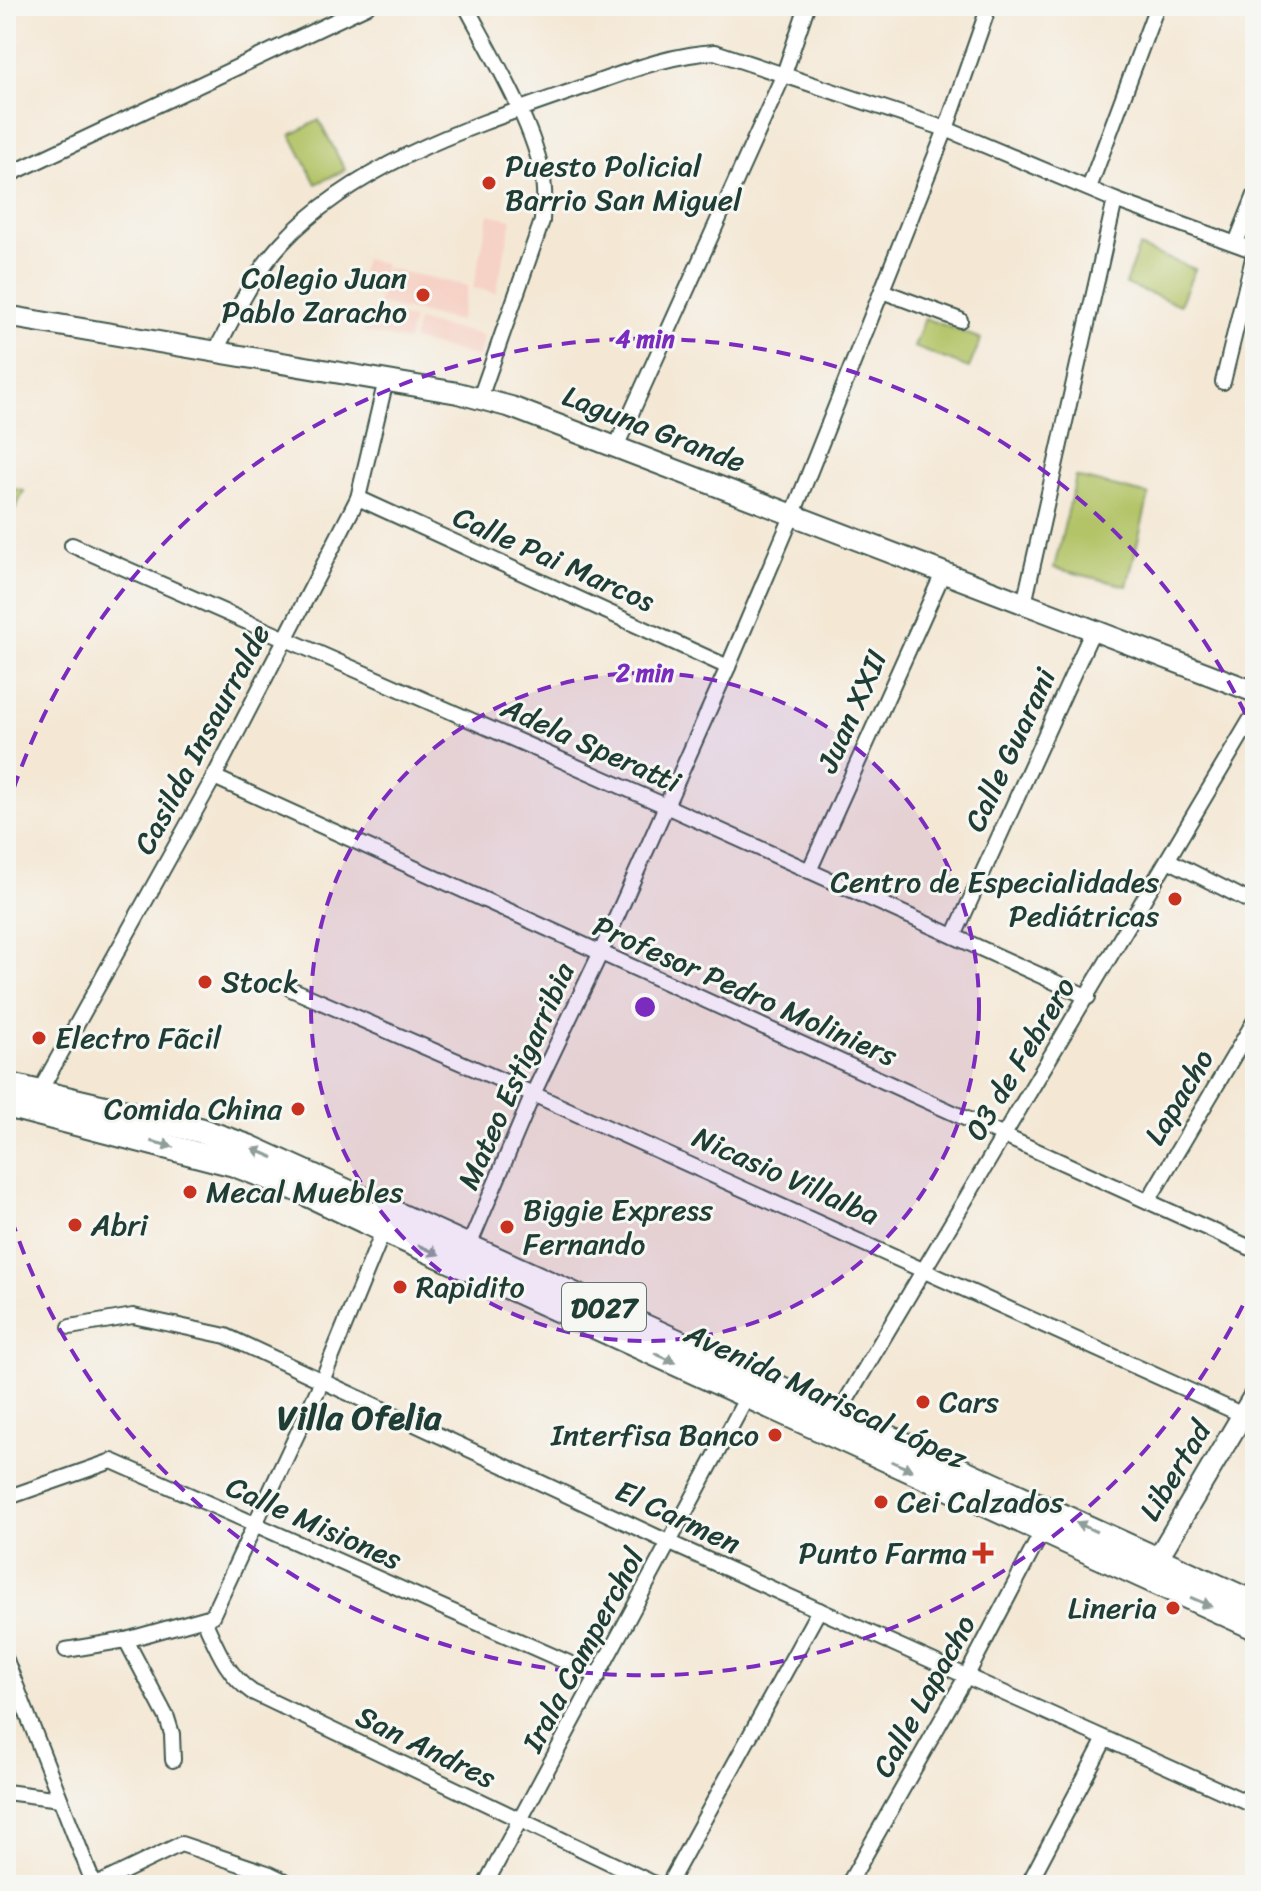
<svg xmlns="http://www.w3.org/2000/svg" width="1261" height="1891" font-family="Sriracha,sans-serif">
<style>
.built{fill:#f6d1c5}
.green{fill:#b3c467;stroke:#69804e;stroke-width:2}
.lines{fill:none;stroke-linecap:round;stroke-linejoin:round}
.minor-casing{stroke:#3f574c;stroke-width:18}
.secondary-casing{stroke:#3f574c;stroke-width:24}
.trunk-casing{stroke:#3f574c;stroke-width:28}
.minor{stroke:#fff;stroke-width:14}
.secondary{stroke:#fff;stroke-width:20}
.trunk{stroke:#fff;stroke-width:24}
.oneway{fill:#8f9e9a}
.ring{fill:none;stroke:#7b2cbf;stroke-width:4;stroke-dasharray:14 10}
.poi-dot{fill:#c8321e;stroke:#f6f6f2;stroke-width:3}
.labels{text-anchor:middle;stroke-width:6;stroke-linejoin:round;paint-order:stroke}
.shield{fill:#f6f6f2;stroke:#60746d;stroke-width:2}
.shield-label{font-size:28px;font-weight:bold;fill:#1f3d34}
.poi-label{font-size:30px;fill:#1f3d34;stroke:#f6f6f2;text-anchor:start}
.street-label{font-size:30px;fill:#1f3d34;stroke:#f6f6f2}
.quarter-label{font-size:34px;font-weight:bold;fill:#1f3d34;stroke:#f6f6f2}
.centre{fill:#7b2cbf;stroke:#f6f6f2;stroke-width:4}
.ring-label{font-size:24px;text-anchor:middle;font-weight:bold;fill:#7b2cbf;stroke:#f6f6f2;stroke-width:6;stroke-linejoin:round;paint-order:stroke}
</style>
<rect width="100%" height="100%" fill="#f6f6f2"/>
<filter id="ink" filterUnits="userSpaceOnUse"><feTurbulence type="fractalNoise" baseFrequency=".0125" numOctaves="2"/><feDisplacementMap in="SourceGraphic" scale="16" xChannelSelector="R" yChannelSelector="G"/><feConvolveMatrix kernelMatrix="1 2 1 2 8 2 1 2 1" color-interpolation-filters="sRGB"/></filter>
<filter id="wash" filterUnits="userSpaceOnUse"><feTurbulence type="fractalNoise" baseFrequency=".006" numOctaves="4" result="noise"/><feDisplacementMap in="SourceGraphic" scale="32" xChannelSelector="R" yChannelSelector="G"/><feGaussianBlur stdDeviation="1.8" result="paint"/><feColorMatrix in="noise" values="0 0 0 0 0 0 0 0 0 0 0 0 0 0 0 0 0 1.4 0 .05"/><feComposite in="paint" operator="in"/></filter>
<g filter="url(#wash)">
<rect width="100%" height="100%" fill="#f4e8d5"/>
<g class="built">
<path d="M489 214 512 219 496 293 473 288Z"/>
<path d="M364 259 385 264 378 296 357 291Z"/>
<path d="M386 268 468 286 460 321 378 304Z"/>
<path d="M369 310 413 319 408 341 364 332Z"/>
<path d="M417 321 484 335 479 357 413 340Z"/>
</g>
<g class="green">
<path d="M319 120 345 170 316 184 291 135Z"/>
<path d="M1139 247 1195 269 1180 305 1125 284Z"/>
<path d="M925 318 981 339 969 368 914 347Z"/>
<path d="M1076 477 1149 495 1127 586 1054 568Z"/>
<path d="M6 487 24 491 6 528Z"/>
</g>
</g>
<g filter="url(#ink)">
<g class="lines">
<g class="minor-casing">
<g id="minor">
<path d="M466 6C491 54 542 137 544 190 545 200 542 211 542 221L480 398"/>
<path d="M6 176 367 6"/>
<path d="M1089 188 1157 6"/>
<path d="M1236 243 1255 195"/>
<path d="M882 291 960 320"/>
<path d="M215 352C235 315 253 274 282 243 356 163 475 125 575 90 622 74 665 55 715 52L946 129 1115 200 1255 251"/>
<path d="M1223 382 1255 250"/>
<path d="M615 449 784 74 807 6"/>
<path d="M358 498 728 667"/>
<path d="M72 545 666 806 1088 997"/>
<path d="M1024 604 1115 200"/>
<path d="M214 777 1255 1250"/>
<path d="M1168 860 1255 904"/>
<path d="M809 871 943 573"/>
<path d="M954 936 1093 630"/>
<path d="M291 989 533 1094 1243 1415"/>
<path d="M37 1096 214 777 358 498 386 380"/>
<path d="M1148 1201 1255 1020"/>
<path d="M466 1253 533 1094 600 954 728 667 793 514 946 129 989 6"/>
<path d="M70 1327 133 1316 226 1336 670 1543 1255 1806"/>
<path d="M834 1421 1255 712"/>
<path d="M6 1498 112 1461 598 1676"/>
<path d="M204 1620C217 1648 226 1674 252 1692L657 1885"/>
<path d="M126 1640 167 1718 172 1734 173 1760"/>
<path d="M66 1650 126 1640 212 1616 322 1381 386 1224"/>
<path d="M6 1660 94 1885"/>
<path d="M6 1792 60 1799"/>
<path d="M96 1885 181 1844 270 1874 293 1885"/>
<path d="M485 1885 748 1395"/>
<path d="M668 1885 819 1610"/>
<path d="M848 1885 967 1675 1043 1530"/>
<path d="M1028 1885 1105 1739"/>
</g>
</g>
<g class="secondary-casing">
<g id="secondary">
<path d="M6 316 458 393 511 407 1255 692"/>
<path d="M1149 1573 1255 1394"/>
</g>
</g>
<g class="trunk-casing">
<g id="trunk">
<path d="M6 1085 199 1130 248 1147 1255 1604"/>
<path d="M6 1105 234 1164 291 1186 384 1230 1255 1627"/>
</g>
</g>
<use href="#minor" class="minor"/>
<use href="#secondary" class="secondary"/>
<use href="#trunk" class="trunk"/>
</g>
<defs><path id="oneway-solid" d="M-6-.8H1V-3.2L6.5 0L1 3.2V.8H-6Z" transform="scale(2)"/></defs>
<g class="oneway">
<use href="#oneway-solid" transform="translate(162 1144) rotate(14)"/>
<use href="#oneway-solid" transform="translate(263 1153) rotate(-157)"/>
<use href="#oneway-solid" transform="translate(429 1250) rotate(24)"/>
<use href="#oneway-solid" transform="translate(665 1358) rotate(25)"/>
<use href="#oneway-solid" transform="translate(902 1466) rotate(25)"/>
<use href="#oneway-solid" transform="translate(1086 1527) rotate(-155)"/>
<use href="#oneway-solid" transform="translate(1201 1602) rotate(24)"/>
</g>
</g>
<circle cx="645" cy="1007" r="334" fill="#7b2cbf" fill-opacity=".12"/>
<g class="ring">
<circle cx="645" cy="1007" r="334"/>
<path d="M1253 1284A668 668 0 0 1 6 1202M6 812A668 668 0 0 1 1253 730"/>
</g>
<g class="poi-dot">
<circle cx="489" cy="183" r="8"/>
<circle cx="423" cy="295" r="8"/>
<circle cx="1175" cy="899" r="8"/>
<circle cx="205" cy="982" r="8"/>
<circle cx="39" cy="1038" r="8"/>
<circle cx="298" cy="1109" r="8"/>
<circle cx="190" cy="1192" r="8"/>
<circle cx="75" cy="1225" r="8"/>
<circle cx="507" cy="1227" r="8"/>
<circle cx="400" cy="1287" r="8"/>
<circle cx="923" cy="1402" r="8"/>
<circle cx="775" cy="1435" r="8"/>
<circle cx="881" cy="1502" r="8"/>
<path d="M979 1541h8v8h8v8h-8v8h-8v-8h-8v-8h8z"/>
<circle cx="1173" cy="1608" r="8"/>
</g>
<g class="labels">
<rect class="shield" x="562" y="1283" width="84" height="48" rx="6"/>
<g class="shield-label">
<text x="604" y="1317">D027</text>
</g>
<g class="poi-label">
<text x="505" y="176">Puesto Policial<tspan x="505" dy="34">Barrio San Miguel</tspan></text>
<text x="407" y="288" text-anchor="end">Colegio Juan<tspan x="407" dy="34">Pablo Zaracho</tspan></text>
<text x="1159" y="892" text-anchor="end">Centro de Especialidades<tspan x="1159" dy="34">Pediátricas</tspan></text>
<text x="221" y="992">Stock</text>
<text x="55" y="1048">Electro Fãcil</text>
<text x="282" y="1119" text-anchor="end">Comida China</text>
<text x="206" y="1202">Mecal Muebles</text>
<text x="523" y="1220">Biggie Express<tspan x="523" dy="34">Fernando</tspan></text>
<text x="91" y="1235">Abri</text>
<text x="416" y="1297">Rapidito</text>
<text x="939" y="1412">Cars</text>
<text x="759" y="1445" text-anchor="end">Interfisa Banco</text>
<text x="897" y="1512">Cei Calzados</text>
<text x="967" y="1563" text-anchor="end">Punto Farma</text>
<text x="1157" y="1618" text-anchor="end">Lineria</text>
</g>
<g class="street-label">
<text transform="translate(654 429) rotate(21)" y="10">Laguna Grande</text>
<text transform="translate(554 559) rotate(24)" y="10">Calle Pai Marcos</text>
<text transform="translate(852 711) rotate(-66)" y="10">Juan XXII</text>
<text transform="translate(202 739) rotate(-62)" y="10">Casilda Insaurralde</text>
<text transform="translate(591 745) rotate(24)" y="10">Adela Speratti</text>
<text transform="translate(1010 750) rotate(-65)" y="10">Calle Guarani</text>
<text transform="translate(745 991) rotate(24)" y="10">Profesor Pedro Moliniers</text>
<text transform="translate(1020 1059) rotate(-59)" y="10">03 de Febrero</text>
<text transform="translate(516 1076) rotate(-66)" y="10">Mateo Estigarribia</text>
<text transform="translate(1179 1097) rotate(-59)" y="10">Lapacho</text>
<text transform="translate(786 1176) rotate(24)" y="10">Nicasio Villalba</text>
<text transform="translate(826 1396) rotate(25)" y="10">Avenida Mariscal López</text>
<text transform="translate(1175 1471) rotate(-59)" y="10">Libertad</text>
<text transform="translate(678 1517) rotate(25)" y="10">El Carmen</text>
<text transform="translate(314 1523) rotate(24)" y="10">Calle Misiones</text>
<text transform="translate(583 1650) rotate(-62)" y="10">Irala Camperchol</text>
<text transform="translate(924 1696) rotate(-61)" y="10">Calle Lapacho</text>
<text transform="translate(426 1747) rotate(26)" y="10">San Andres</text>
</g>
<g class="quarter-label">
<text x="359" y="1429">Villa Ofelia</text>
</g>
</g>
<circle cx="645" cy="1007" r="12" class="centre"/>
<g class="ring-label">
<text x="645" y="347">4 min</text>
<text x="645" y="681">2 min</text>
</g>
<rect width="1261" height="1891" fill="none" stroke="#f6f6f2" stroke-width="32"/>
</svg>
